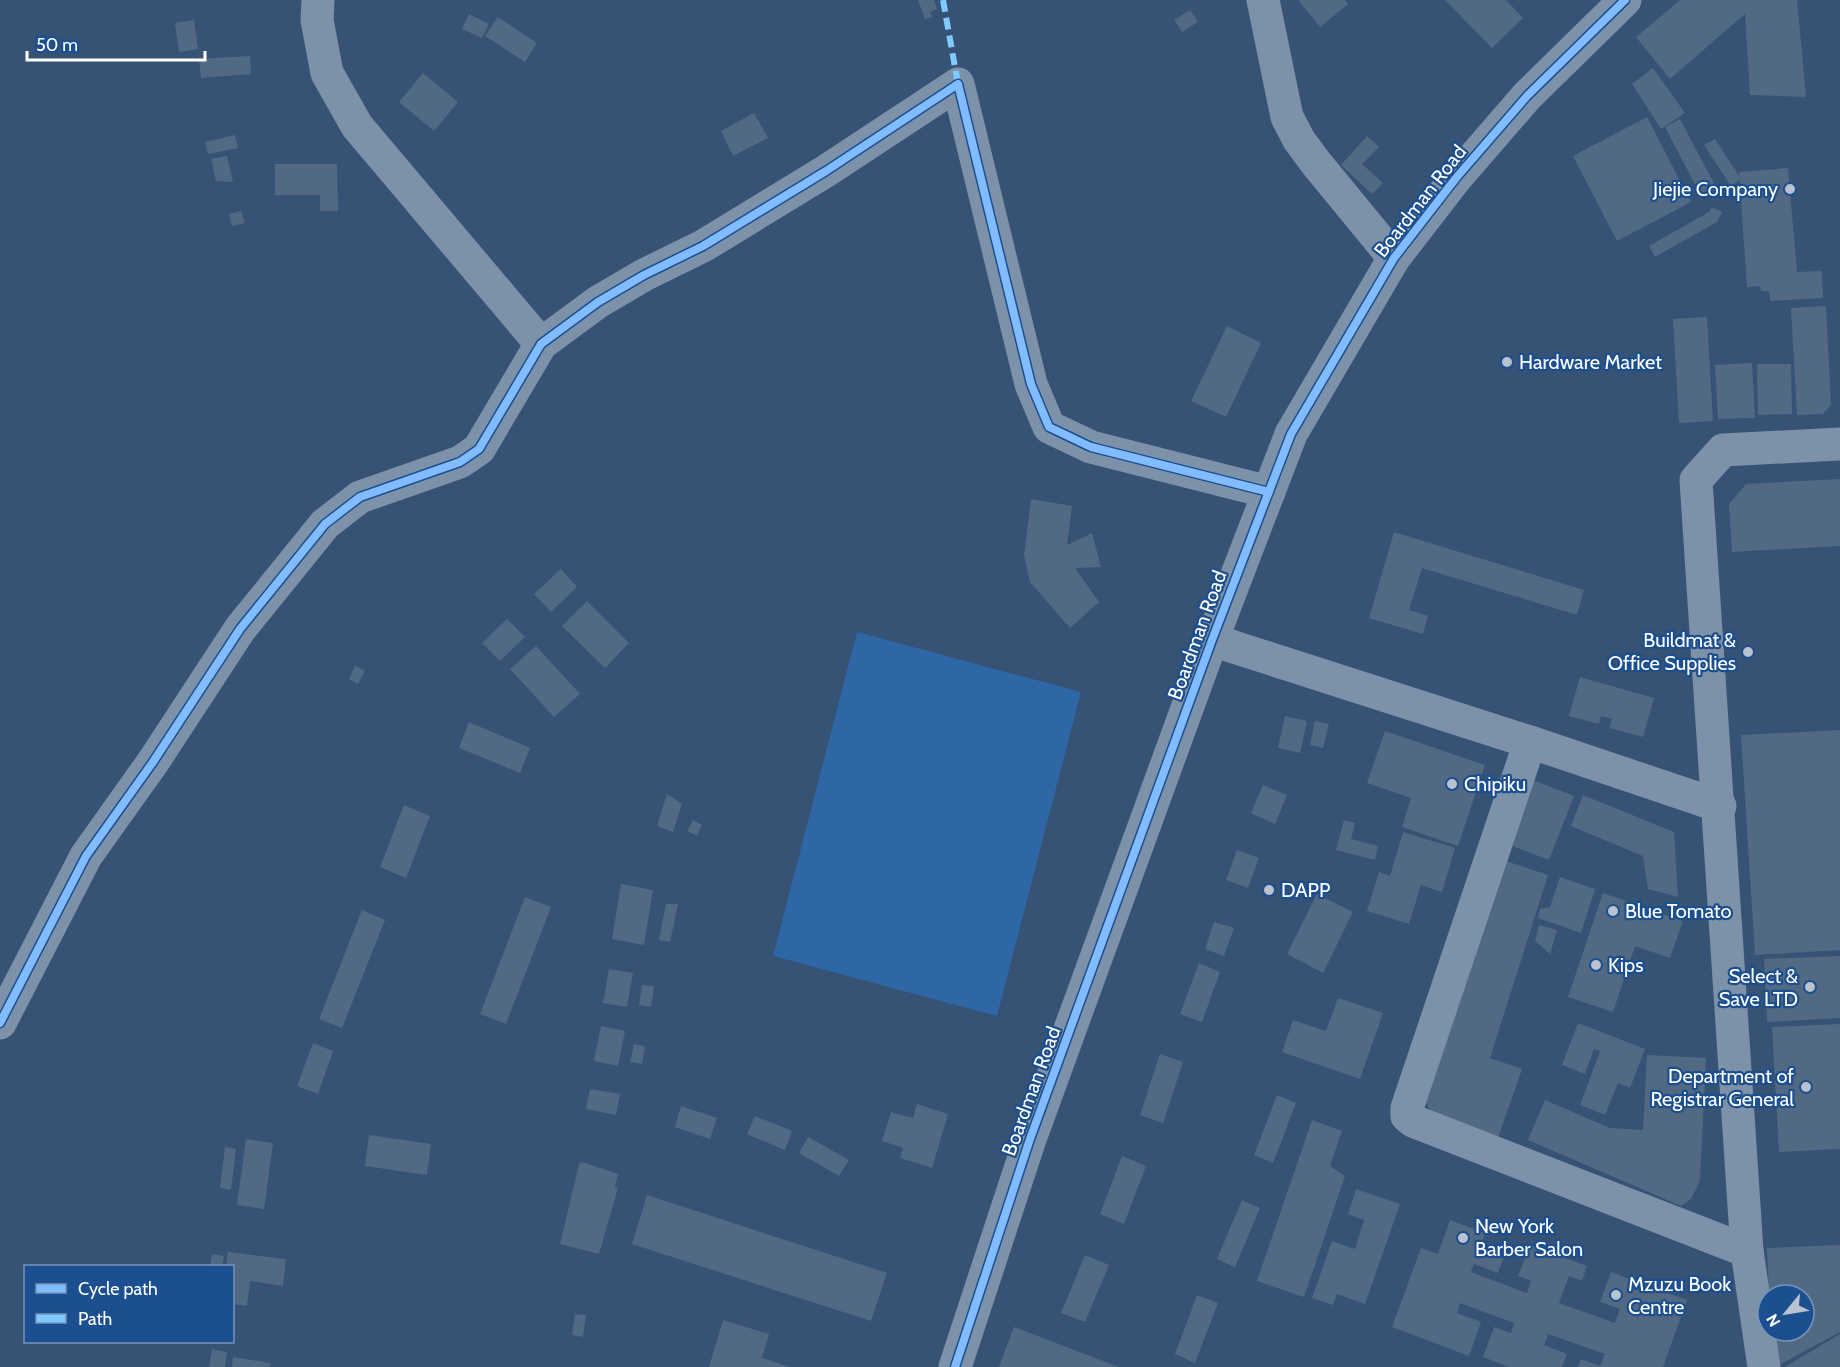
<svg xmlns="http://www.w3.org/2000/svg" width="1840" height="1367" font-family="Cabin,sans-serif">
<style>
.green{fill:#2f66a5}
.building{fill:#526984}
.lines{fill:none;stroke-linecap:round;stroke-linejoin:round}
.minor{stroke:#7d92a8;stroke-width:33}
.quiet{stroke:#80caff;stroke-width:6;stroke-dasharray:12 6;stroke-linecap:butt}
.cycleway-casing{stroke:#1b4f8f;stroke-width:11}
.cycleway{stroke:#80bcff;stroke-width:8}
.poi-dot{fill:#b9c2ce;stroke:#1b4f8f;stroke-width:2}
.labels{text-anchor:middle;stroke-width:4.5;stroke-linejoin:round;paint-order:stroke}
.poi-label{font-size:20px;fill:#fff;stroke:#1b4f8f;text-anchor:start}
.street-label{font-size:20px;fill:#fff;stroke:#1b4f8f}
</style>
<rect width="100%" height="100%" fill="#365274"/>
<path class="green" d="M857 632 1081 692 997 1016 773 956Z"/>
<g class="building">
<path d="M918 0H934L937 9 930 12 932 17 925 19Z"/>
<path d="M1298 0H1345L1348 4 1320 27Z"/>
<path d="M1445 0H1506L1523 18 1492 48Z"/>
<path d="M1680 0H1797L1806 97 1750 95 1745 14 1670 79 1636 37Z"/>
<path d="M1190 10 1198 22 1182 32 1174 20Z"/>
<path d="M469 14 489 24 482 38 462 29Z"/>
<path d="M498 17 537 43 525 62 485 36Z"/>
<path d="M194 20 198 49 179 52 175 23Z"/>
<path d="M250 56 251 74 201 78 199 59Z"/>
<path d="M1653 68 1685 113 1661 129 1632 84Z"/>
<path d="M423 73 458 102 434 131 399 102Z"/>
<path d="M754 113 768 138 733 156 721 131Z"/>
<path d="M1647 117 1691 202 1617 241 1573 156Z"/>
<path d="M1680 119 1717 189 1702 198 1665 127Z"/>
<path d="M235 135 238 148 208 154 205 142Z"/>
<path d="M1367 136 1379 147 1362 164 1383 183 1372 194 1341 165Z"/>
<path d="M1715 139 1741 179 1731 186 1704 145Z"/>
<path d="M227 156 233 182 216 181 211 159Z"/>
<path d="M275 164H337L338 211H320V195H275Z"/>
<path d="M1788 168 1797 272 1822 271 1823 298 1770 301 1769 291H1761L1760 286 1747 287 1739 172Z"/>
<path d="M1712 207 1722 212 1717 222 1655 257 1649 246 1709 212Z"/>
<path d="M241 211 245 223 232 226 229 214Z"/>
<path d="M1826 306 1831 405 1823 414 1797 415 1791 308Z"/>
<path d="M1707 317 1713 421 1679 423 1673 319Z"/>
<path d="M1227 326 1261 343 1226 417 1191 401Z"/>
<path d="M1752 363 1755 418 1718 419 1715 365Z"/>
<path d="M1757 364H1791L1792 414 1758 415Z"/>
<path d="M1840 479V546L1732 552 1729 504 1746 484Z"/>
<path d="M1031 499 1072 506 1067 545 1092 533 1101 567 1075 568 1099 602 1070 628 1030 582 1024 555Z"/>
<path d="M1394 532 1584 590 1577 615 1422 568 1409 610 1428 616 1423 634 1369 618Z"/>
<path d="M561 569 577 587 551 612 534 594Z"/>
<path d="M587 601 629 643 605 668 562 626Z"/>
<path d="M507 619 525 637 500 661 482 643Z"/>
<path d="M536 646 580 694 554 717 510 669Z"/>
<path d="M355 666 365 671 358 684 349 679Z"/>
<path d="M1580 677 1654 698 1643 737 1609 728 1612 719 1601 716 1599 724 1569 716Z"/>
<path d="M1285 716 1307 721 1300 753 1278 748Z"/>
<path d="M1315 721 1329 724 1323 748 1310 745Z"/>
<path d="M469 722 530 748 520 773 459 748Z"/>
<path d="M1840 730V950L1755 955 1741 735Z"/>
<path d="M1385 731 1485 765 1458 846 1402 827 1411 798 1367 783Z"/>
<path d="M1528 778 1574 796 1549 860 1502 842Z"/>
<path d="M1263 785 1287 795 1275 824 1251 813Z"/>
<path d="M667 794 682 804 673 832 657 826Z"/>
<path d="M1583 795 1674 832 1678 897 1648 889 1643 856 1571 826Z"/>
<path d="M404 805 430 816 406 878 380 867Z"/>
<path d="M693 820 702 825 697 836 687 831Z"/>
<path d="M1344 820 1355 823 1351 839 1378 846 1375 860 1336 850Z"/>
<path d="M1403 832 1455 848 1442 892 1421 885 1409 924 1367 911 1379 872 1390 876Z"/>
<path d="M1237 850 1259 858 1248 888 1226 880Z"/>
<path d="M1500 859 1548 875 1490 1058 1522 1069 1498 1138 1433 1115 1424 1099Z"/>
<path d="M1560 877 1595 889 1581 933 1538 918 1540 909 1550 907Z"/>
<path d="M621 884 653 890 644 945 612 939Z"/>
<path d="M1603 893 1683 921 1670 958 1635 946 1613 1012 1568 997Z"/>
<path d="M1317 894 1353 912 1323 973 1287 954Z"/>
<path d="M525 897 551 907 506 1024 480 1014Z"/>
<path d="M666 904H678L670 942 659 940Z"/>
<path d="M362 910 385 920 342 1028 319 1019Z"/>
<path d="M1214 922 1234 928 1224 956 1205 949Z"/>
<path d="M1539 925 1557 930 1550 954 1535 941Z"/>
<path d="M1840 956V1018L1767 1022 1764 959Z"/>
<path d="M1199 963 1220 972 1202 1022 1180 1014Z"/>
<path d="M609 969 633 973 627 1007 603 1003Z"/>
<path d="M642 985 654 986 651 1007 639 1005Z"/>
<path d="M1338 998 1383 1013 1360 1079 1282 1052 1293 1020 1326 1031Z"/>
<path d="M1578 1023 1645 1049 1630 1088 1618 1083 1605 1115 1580 1105 1600 1051 1594 1049 1585 1074 1562 1065Z"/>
<path d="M1840 1024V1149L1779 1152 1772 1027Z"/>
<path d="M601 1026 625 1031 618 1066 594 1061Z"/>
<path d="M313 1043 333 1051 318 1094 297 1086Z"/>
<path d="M634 1044 645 1046 642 1064 630 1062Z"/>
<path d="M1160 1054 1183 1062 1163 1123 1140 1115Z"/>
<path d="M1647 1055 1706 1058 1700 1181 1691 1199 1681 1206 1528 1140 1545 1100 1610 1128 1643 1130Z"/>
<path d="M590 1089 620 1094 616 1115 586 1109Z"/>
<path d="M1277 1095 1296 1103 1273 1163 1254 1155Z"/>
<path d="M917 1104 948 1114 932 1168 900 1158 903 1148 882 1141 891 1112 913 1118Z"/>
<path d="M681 1106 717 1118 710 1139 675 1127Z"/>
<path d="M755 1116 792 1131 785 1150 747 1134Z"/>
<path d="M1312 1120 1342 1131 1330 1166 1345 1176 1304 1297 1257 1281Z"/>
<path d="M369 1135 431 1144 427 1175 365 1166Z"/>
<path d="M808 1137 849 1160 839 1176 799 1153Z"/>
<path d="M246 1139 273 1143 264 1209 237 1205Z"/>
<path d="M225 1147 236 1149 231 1190 220 1188Z"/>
<path d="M1122 1156 1146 1166 1124 1224 1100 1214Z"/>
<path d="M582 1162 618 1174 615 1187 618 1188 599 1254 560 1244 579 1164Z"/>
<path d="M1356 1189 1400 1204 1365 1304 1337 1294 1333 1305 1312 1298 1332 1241 1355 1249 1364 1220 1348 1214Z"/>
<path d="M647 1195 887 1273 871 1321 632 1244Z"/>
<path d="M1242 1200 1260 1208 1235 1267 1217 1259Z"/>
<path d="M1450 1220 1485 1233 1481 1245 1505 1254 1498 1273 1474 1264 1471 1272 1527 1293 1531 1281 1518 1276 1530 1245 1587 1266 1582 1281 1569 1276 1559 1303 1615 1323 1620 1309 1600 1302 1611 1272 1687 1300 1663 1367H1578L1581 1359 1600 1366 1605 1354 1548 1334 1544 1345 1567 1354 1562 1367H1509L1483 1357 1494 1327 1511 1333 1514 1323 1460 1303 1457 1313 1481 1322 1469 1356 1392 1327 1421 1248 1438 1254Z"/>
<path d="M1840 1245V1332L1775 1367 1771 1331H1804V1295H1769L1767 1248Z"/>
<path d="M228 1252 286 1259 283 1286 250 1281 247 1306 232 1304V1266H226Z"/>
<path d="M212 1254 224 1256 222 1266H210Z"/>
<path d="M1085 1255 1109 1265 1085 1322 1061 1313Z"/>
<path d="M1197 1295 1218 1303 1195 1363 1175 1354Z"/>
<path d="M575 1314 586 1315 583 1337 572 1335Z"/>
<path d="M723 1320 769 1334 762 1358 790 1367H709Z"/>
<path d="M1014 1327 1119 1367H999Z"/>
<path d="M1840 1334V1367H1785Z"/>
<path d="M212 1349 227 1352 225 1367H209Z"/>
<path d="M233 1357 271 1363 270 1367H232Z"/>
</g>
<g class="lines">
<g class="minor">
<path d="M318 0 317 20 327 73 357 126 541 344"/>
<path d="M1263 0 1287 117 1299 140 1316 163 1394 258"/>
<path d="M1212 640 1530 742 1720 806"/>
<path d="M1530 742 1407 1108V1116L1413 1121 1747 1251"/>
<path d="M0 1023 86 856 153 762 240 629 325 524 360 497 460 462 479 449 541 344 598 302 644 275 703 246 826 171 958 84 1031 384 1049 427 1091 447 1269 492"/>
<path d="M955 1367 1030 1139 1212 640 1291 434 1394 258 1456 178 1527 96 1625 0"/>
<path d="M1764 1367 1747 1251 1696 480 1723 450 1840 444"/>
</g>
<path class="quiet" d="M943 0 958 84"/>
<g class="cycleway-casing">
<g id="cycleway">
<path d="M0 1023 86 856 153 762 240 629 325 524 360 497 460 462 479 449 541 344 598 302 644 275 703 246 826 171 958 84 1031 384 1049 427 1091 447 1269 492"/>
<path d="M955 1367 1030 1139 1212 640 1291 434 1394 258 1456 178 1527 96 1625 0"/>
</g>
</g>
<use href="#cycleway" class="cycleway"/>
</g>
<g class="poi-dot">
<circle cx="1790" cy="189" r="6"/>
<circle cx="1507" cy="362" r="6"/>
<circle cx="1748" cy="652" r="6"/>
<circle cx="1452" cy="784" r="6"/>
<circle cx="1269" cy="890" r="6"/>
<circle cx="1613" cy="911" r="6"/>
<circle cx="1596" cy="965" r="6"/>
<circle cx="1810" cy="987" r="6"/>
<circle cx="1806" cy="1087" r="6"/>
<circle cx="1463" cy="1238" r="6"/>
<circle cx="1616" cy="1295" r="6"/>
</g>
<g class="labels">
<g class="poi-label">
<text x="1778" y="196" text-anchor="end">Jiejie Company</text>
<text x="1519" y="369">Hardware Market</text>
<text x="1736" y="647" text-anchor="end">Buildmat &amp;<tspan x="1736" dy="23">Office Supplies</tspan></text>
<text x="1464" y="791">Chipiku</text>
<text x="1281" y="897">DAPP</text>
<text x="1625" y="918">Blue Tomato</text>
<text x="1608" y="972">Kips</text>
<text x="1798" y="983" text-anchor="end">Select &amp;<tspan x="1798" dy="23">Save LTD</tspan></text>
<text x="1794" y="1083" text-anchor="end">Department of<tspan x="1794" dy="23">Registrar General</tspan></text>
<text x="1475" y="1233">New York<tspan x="1475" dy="23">Barber Salon</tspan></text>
<text x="1628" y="1291">Mzuzu Book<tspan x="1628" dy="23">Centre</tspan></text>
</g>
<g class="street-label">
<text transform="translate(1420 201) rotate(-52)" y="7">Boardman Road</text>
<text transform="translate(1197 635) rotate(-70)" y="7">Boardman Road</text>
<text transform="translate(1031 1091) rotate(-70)" y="7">Boardman Road</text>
</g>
</g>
<rect x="24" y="1265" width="210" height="78" fill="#1b4f8f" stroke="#7695bc" stroke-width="1.5"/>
<rect x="36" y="1284" width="30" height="9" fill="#80bcff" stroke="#7695bc" stroke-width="1.5"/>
<text x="78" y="1295" font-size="18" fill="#ffffff">Cycle path</text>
<rect x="36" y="1314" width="30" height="9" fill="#80caff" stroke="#7695bc" stroke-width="1.5"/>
<text x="78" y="1325" font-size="18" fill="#ffffff">Path</text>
<g transform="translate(1786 1313) rotate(240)"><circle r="28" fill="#1b4f8f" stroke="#7695bc" stroke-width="1.5"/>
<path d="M0-4.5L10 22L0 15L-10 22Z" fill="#b9c2ce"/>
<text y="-9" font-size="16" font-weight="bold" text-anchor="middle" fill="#ffffff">N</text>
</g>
<path d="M27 51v9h178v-9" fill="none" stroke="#ffffff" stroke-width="3"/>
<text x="36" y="51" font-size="18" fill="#ffffff" stroke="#1b4f8f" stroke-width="4.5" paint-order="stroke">50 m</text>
</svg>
